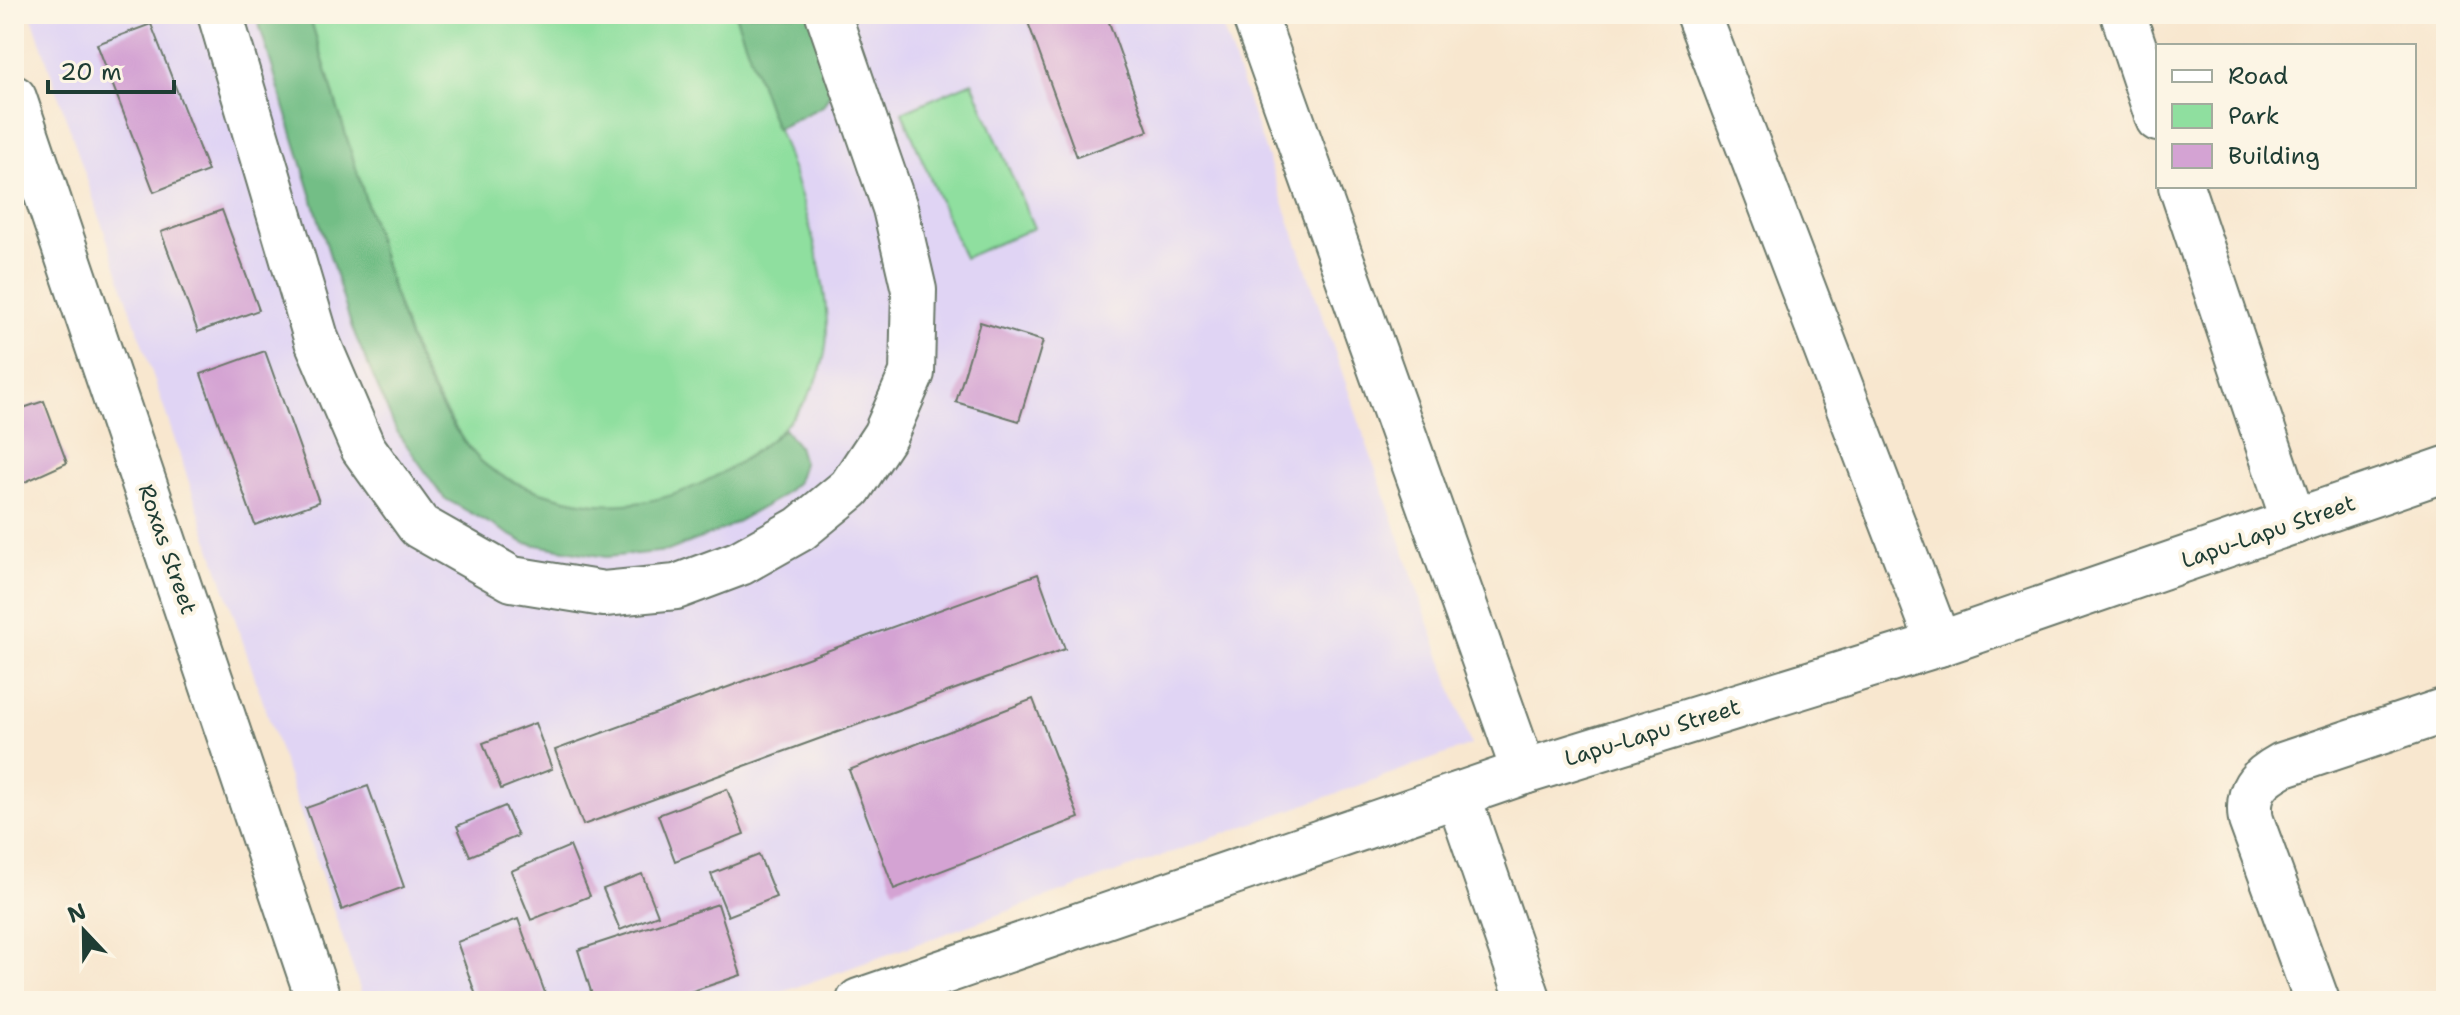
<svg xmlns="http://www.w3.org/2000/svg" width="2460" height="1015" font-family="'Shantell Sans',sans-serif">
<style>
.built{fill:#e0d4f4}
.green{fill:#8fdf9f;stroke:#578e6a;stroke-width:2}
.forest{fill:#73be86;stroke:#497e5d;stroke-width:2}
.building{fill:#d4a3d3}
.lines{fill:none;stroke-linecap:round;stroke-linejoin:round}
.minor-casing{stroke:#6b786a;stroke-width:48}
.minor{stroke:#fff;stroke-width:44}
.labels{text-anchor:middle;stroke-width:8;stroke-linejoin:round;paint-order:stroke}
.street-label{font-size:22px;fill:#1f3d34;stroke:#fcf5e5}
</style>
<rect width="100%" height="100%" fill="#fcf5e5"/>
<filter id="ink" filterUnits="userSpaceOnUse"><feTurbulence type="fractalNoise" baseFrequency=".0125" numOctaves="2"/><feDisplacementMap in="SourceGraphic" scale="16" xChannelSelector="R" yChannelSelector="G"/><feConvolveMatrix kernelMatrix="1 2 1 2 8 2 1 2 1" color-interpolation-filters="sRGB"/></filter>
<filter id="wash" filterUnits="userSpaceOnUse"><feTurbulence type="fractalNoise" baseFrequency=".006" numOctaves="4" result="noise"/><feDisplacementMap in="SourceGraphic" scale="32" xChannelSelector="R" yChannelSelector="G"/><feGaussianBlur stdDeviation="1.8" result="paint"/><feColorMatrix in="noise" values="0 0 0 0 0 0 0 0 0 0 0 0 0 0 0 0 0 1.4 0 .05"/><feComposite in="paint" operator="in"/></filter>
<g filter="url(#wash)">
<rect width="100%" height="100%" fill="#f8e7cf"/>
<path class="built" d="M31 14H1218L1471 745 758 1001H364Z"/>
<g class="green">
<path d="M309 14H735C765 97 840 269 825 353 812 425 723 484 658 501 606 515 518 496 479 460 472 453 466 442 460 434 411 366 390 281 366 201 347 139 328 76 309 14Z"/>
<path d="M972 82 1034 228 964 258 902 112Z"/>
</g>
<g class="forest">
<path d="M256 14H309C329 80 349 145 369 211 394 294 417 391 478 458 499 481 551 497 581 502 659 515 726 477 784 429L798 446 803 463 797 482 779 498 724 529 668 551 606 557 525 543 444 498 396 430 352 328Z"/>
<path d="M735 14H811L833 88 823 106 776 129Z"/>
</g>
<g id="blocks">
<g class="building">
<path d="M1025 14H1106L1148 131 1077 157Z"/>
<path d="M151 24 208 171 154 192 97 44Z"/>
<path d="M222 210 259 310 198 332 161 232Z"/>
<path d="M980 322 1043 341 1019 421 956 402Z"/>
<path d="M265 351 319 502 255 525 201 374Z"/>
<path d="M44 401 67 463 14 487V411Z"/>
<path d="M1038 574 1065 649 583 825 555 750Z"/>
<path d="M1033 699 1079 818 894 889 849 770Z"/>
<path d="M535 723 552 769 501 789 483 743Z"/>
<path d="M368 786 404 887 342 910 306 808Z"/>
<path d="M727 789 744 834 675 861 658 815Z"/>
<path d="M505 806 518 836 470 856 457 826Z"/>
<path d="M570 846 590 896 531 920 511 871Z"/>
<path d="M759 855 776 897 728 916 711 874Z"/>
<path d="M642 874 658 915 620 930 603 889Z"/>
<path d="M718 904 741 975 663 1001H594L578 950Z"/>
<path d="M518 919 548 1001H478L457 942Z"/>
<path d="M1254 994 1257 1001H1232V1000Z"/>
</g>
</g>
</g>
<g filter="url(#ink)">
<use href="#blocks" fill-opacity="0" stroke="#6b786a" stroke-width="2"/>
<g class="lines">
<g class="minor-casing">
<g id="minor">
<path d="M220 14 317 341 363 448 419 526 512 579 604 594 676 587 740 563 800 529 850 488 885 435 912 373 914 290 895 208 828 14"/>
<path d="M1254 14 1524 772"/>
<path d="M1698 14 1939 644"/>
<path d="M2123 14 2158 119"/>
<path d="M14 98 319 1001"/>
<path d="M2181 186 2294 522"/>
<path d="M1458 795 1529 1001"/>
<path d="M859 1001 1524 772 1939 644 2446 469"/>
<path d="M2317 1001 2251 820C2246 791 2258 778 2282 765L2446 710"/>
</g>
</g>
<use href="#minor" class="minor"/>
</g>
</g>
<g class="labels">
<g class="street-label">
<text transform="translate(2268 531) rotate(-19)" y="8">Lapu-Lapu Street</text>
<text transform="translate(168 549) rotate(71)" y="8">Roxas Street</text>
<text transform="translate(1652 732) rotate(-17)" y="8">Lapu-Lapu Street</text>
</g>
</g>
<rect width="2460" height="1015" fill="none" stroke="#fcf5e5" stroke-width="48"/>
<rect x="2156" y="44" width="260" height="144" fill="#fcf5e5" stroke="#a4ab9e" stroke-width="2"/>
<rect x="2172" y="70" width="40" height="12" fill="#ffffff" stroke="#a4ab9e" stroke-width="2"/>
<text x="2228" y="84" font-size="24" fill="#1f3d34">Road</text>
<rect x="2172" y="104" width="40" height="24" fill="#8fdf9f" stroke="#a4ab9e" stroke-width="2"/>
<text x="2228" y="124" font-size="24" fill="#1f3d34">Park</text>
<rect x="2172" y="144" width="40" height="24" fill="#d4a3d3" stroke="#a4ab9e" stroke-width="2"/>
<text x="2228" y="164" font-size="24" fill="#1f3d34">Building</text>
<g transform="translate(84 931) rotate(338)" stroke="#fcf5e5" stroke-width="6" paint-order="stroke">
<path d="M0-6L14 30L0 20L-14 30Z" fill="#1f3d34"/>
<text y="-12" font-size="22" font-weight="bold" text-anchor="middle" fill="#1f3d34">N</text>
</g>
<path d="M48 80v12h126v-12" fill="none" stroke="#1f3d34" stroke-width="4"/>
<text x="60" y="80" font-size="24" fill="#1f3d34" stroke="#fcf5e5" stroke-width="6" paint-order="stroke">20 m</text>
</svg>
